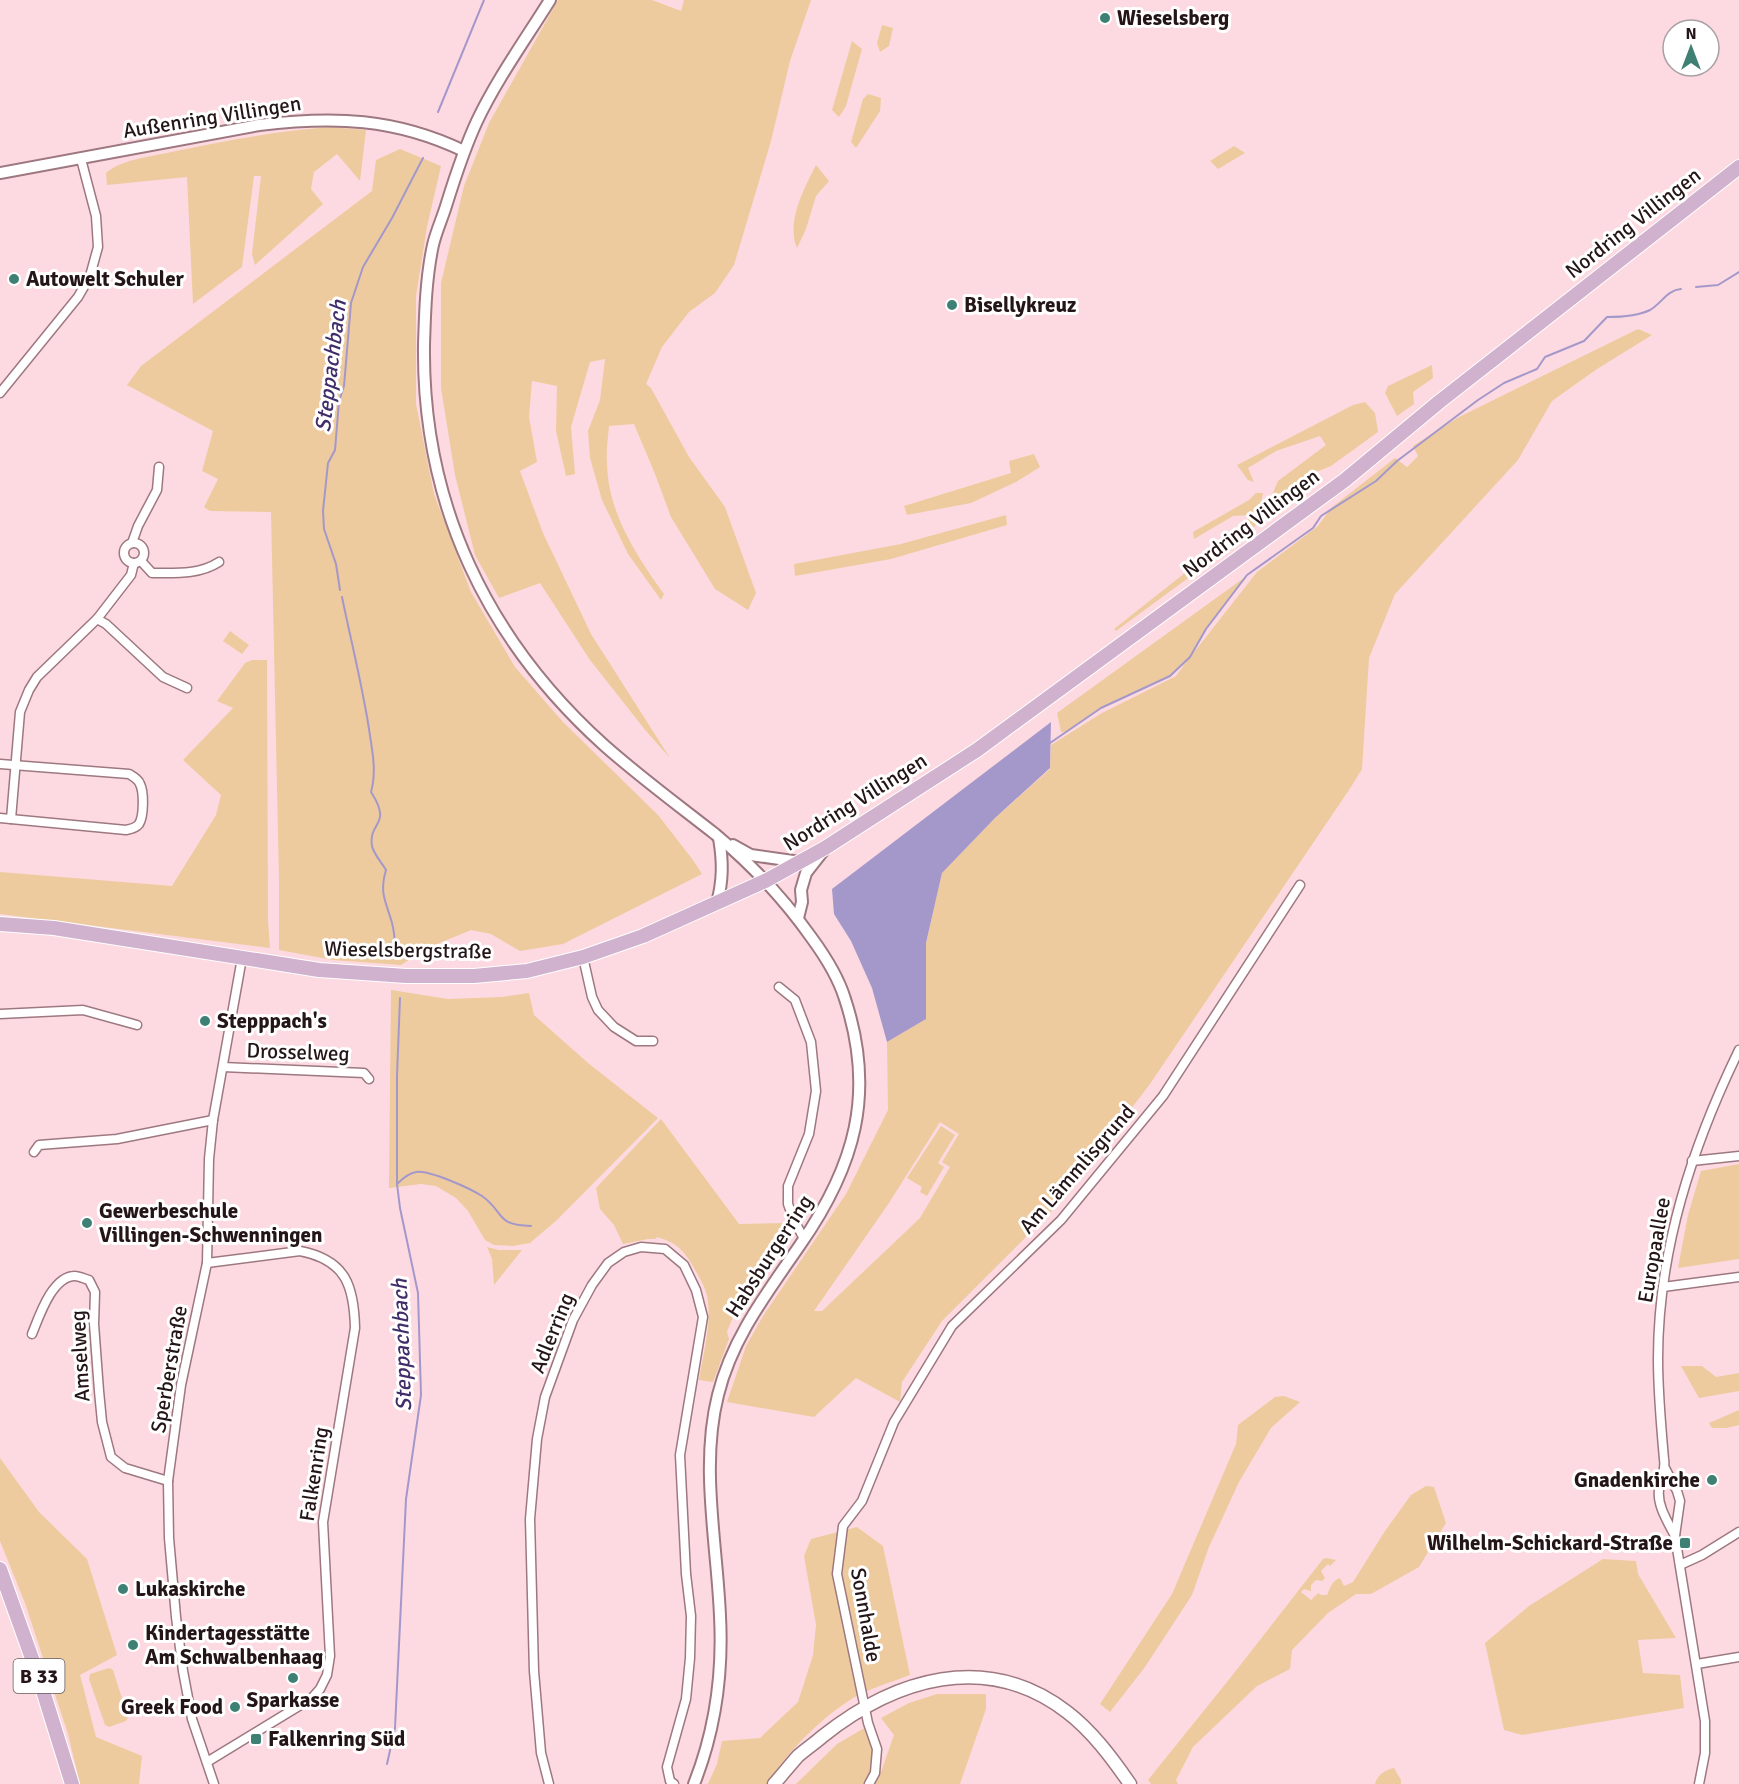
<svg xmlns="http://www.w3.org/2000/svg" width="1739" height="1784" font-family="Signika,sans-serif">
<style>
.green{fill:#edcb9e;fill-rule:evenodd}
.water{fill:#a498cb}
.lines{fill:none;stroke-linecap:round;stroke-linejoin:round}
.stream{stroke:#a498cb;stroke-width:2}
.minor-casing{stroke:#9e7880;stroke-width:11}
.tertiary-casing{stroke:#9e7880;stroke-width:14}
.secondary-casing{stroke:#9e7880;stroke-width:15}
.primary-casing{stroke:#fff;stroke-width:16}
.minor{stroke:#fff;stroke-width:8}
.tertiary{stroke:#fff;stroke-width:10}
.secondary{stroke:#fff;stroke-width:12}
.primary{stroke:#d1b2ce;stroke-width:14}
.poi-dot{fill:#3e8174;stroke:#fff;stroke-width:2}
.labels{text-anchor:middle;stroke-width:6;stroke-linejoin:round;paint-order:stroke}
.shield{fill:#fff;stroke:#665b5d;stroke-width:1.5}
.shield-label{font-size:20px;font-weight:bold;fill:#241518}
.poi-label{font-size:21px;font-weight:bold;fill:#241518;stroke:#fff;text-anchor:start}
.street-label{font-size:21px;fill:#241518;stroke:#fff}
.water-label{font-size:22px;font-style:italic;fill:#402d6a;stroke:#fff}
</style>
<rect width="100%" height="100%" fill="#fddae1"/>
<g class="green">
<path d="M558 0H652L681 11 684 0H811L790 61 771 141 734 265 715 293 689 312 662 347 646 384 651 388 689 457 725 507 756 593 748 610 715 589 671 517 655 474 634 424 609 426C608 438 606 451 607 463 608 513 636 555 664 594L661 600 628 554 602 500 590 458 588 431 600 400 605 359 590 362 571 427 575 474 566 476 556 431 557 386 532 381 529 417 537 462 520 471 543 533 591 634 670 758 646 731 590 660 540 583 499 598 475 555 455 475 441 388V283L464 186 489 123Z"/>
<path d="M882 25 893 28 889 46 880 52 877 43Z"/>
<path d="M852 41 862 49 846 106 839 117 832 110Z"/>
<path d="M868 94 881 98 880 111 856 148 851 142 863 99Z"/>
<path d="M330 127 366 130 360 181 337 154 314 172 311 189 323 204 255 265 252 254 261 176H254L242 267 193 304 187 177 107 185 106 173C122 159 150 157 171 152 224 141 276 131 330 127Z"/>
<path d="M1234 146 1245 153 1218 169 1210 161Z"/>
<path d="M400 149 441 166 427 227 416 296V404L434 494 471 592 515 667 563 722 658 815 693 860 702 874 563 944 520 951 491 934 471 930 430 947 401 965 333 960 279 950V881L271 512 210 511 204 507 218 479 202 471 213 431 127 385 141 366 372 191 376 160Z"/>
<path d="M816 165 829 181 816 196 806 229 797 248C786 221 804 189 816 165Z"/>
<path d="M1638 329 1652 335 1597 369 1552 401 1518 460 1395 594 1369 658 1362 769 1351 787 1150 1084 1054 1209 942 1321 902 1382 900 1402 856 1378 814 1417 727 1402 746 1346 763 1316 846 1194 888 1110 887 1042 926 1019V943L942 873 995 818 1050 769 1051 745 1102 713 1176 676 1190 657 1170 676 1101 708 1066 732H1061L1057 713 1248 575 1206 629 1191 656 1257 572 1318 526 1331 508 1395 458 1407 467 1418 456 1413 446 1459 417ZM940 1122 959 1134 942 1162 950 1167 920 1218 822 1311H814L889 1203Z"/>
<path d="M1432 365 1433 378 1413 392 1414 404 1397 416 1385 393 1388 386Z"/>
<path d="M1365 402 1375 413 1378 432 1331 466 1299 479 1254 527 1225 551 1116 631 1114 629 1243 527 1251 515 1233 516 1194 539 1193 532 1249 500 1256 493H1263L1260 509 1267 507 1278 481 1326 445 1320 436 1276 451 1248 468 1254 482 1248 480 1237 465 1353 405Z"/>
<path d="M1034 454 1040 467 1016 482 971 503 907 515 904 506 1011 473 1009 461Z"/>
<path d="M1006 515 1007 525 891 559 795 576 794 564 901 544Z"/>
<path d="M230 631 249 645 242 654 223 641Z"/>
<path d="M252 660H267L268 921 270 948 0 914V872L172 886 216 815 221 795 183 760 233 708 217 701 245 663Z"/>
<path d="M391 990 448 999 502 997 529 993 534 1015 588 1063 658 1118 557 1220 530 1243 513 1246 494 1245 485 1240 468 1211 456 1198 436 1186 421 1184 389 1188Z"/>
<path d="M661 1119 739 1224 785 1223C787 1260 757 1284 737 1311 732 1317 730 1325 727 1332L729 1339 713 1382 699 1380C703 1355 711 1327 708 1302 707 1290 700 1278 694 1268 683 1249 677 1243 657 1237L655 1239H648L623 1244 614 1225 600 1209 596 1188Z"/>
<path d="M941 1126 955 1135 938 1163 944 1167 927 1196 920 1192 922 1187 907 1178Z"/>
<path d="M1739 1164V1259L1678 1268 1688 1215 1701 1171Z"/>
<path d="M487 1247 499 1250H522L494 1285 492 1259Z"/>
<path d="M1681 1366H1702L1716 1377 1739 1373V1391L1699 1398Z"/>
<path d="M1284 1396 1300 1402 1271 1428 1239 1482 1209 1547 1192 1595 1145 1667 1110 1712 1100 1704 1172 1594 1236 1444 1238 1425 1275 1397Z"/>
<path d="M1739 1410V1425L1727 1428H1712L1709 1423Z"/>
<path d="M0 1458 39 1512 87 1559 117 1655 80 1675 96 1737 142 1756 139 1784H80L68 1734 25 1603 0 1541Z"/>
<path d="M1426 1486 1434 1487 1446 1523 1419 1567 1371 1594H1356L1328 1613 1292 1650 1290 1669 1257 1686 1193 1747 1176 1780 1178 1784H1151L1148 1780 1231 1677 1323 1559 1327 1558 1336 1560 1330 1566 1328 1564 1321 1571 1325 1578 1322 1581 1316 1580 1311 1585V1591L1304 1589 1301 1592 1311 1600 1318 1593 1321 1595H1327C1330 1588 1332 1581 1340 1578L1344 1586 1353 1582 1385 1531 1411 1495Z"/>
<path d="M857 1527 883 1546 910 1675C892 1682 870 1688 853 1698 820 1719 788 1751 767 1784H708L717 1764 722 1741 760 1738 798 1702 813 1655 816 1625 804 1556 811 1539Z"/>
<path d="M1603 1559 1636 1561 1638 1574 1676 1638 1638 1640 1643 1673 1680 1675 1684 1708 1522 1735 1504 1730 1485 1643 1529 1606Z"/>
<path d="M109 1668 113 1670 128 1717 126 1721 109 1727 105 1725 89 1679 90 1674Z"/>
<path d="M937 1694H986V1709L960 1784H796L837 1744 866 1727 873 1748 872 1769 881 1772 894 1735 881 1718 909 1703Z"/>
<path d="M1394 1768 1401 1780V1784H1375C1377 1775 1385 1770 1394 1768Z"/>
</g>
<path class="water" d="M1051 722 1050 768 995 818 942 873 926 943V1019L887 1042 872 988 851 941 834 914 832 889Z"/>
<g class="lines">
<g class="stream">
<path d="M438 112 484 0"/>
<path d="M1696 287 1718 285 1739 272"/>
<path d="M340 590 336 564 324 529 323 511 328 463 335 450 339 401 344 386 351 303 363 267 392 218 423 158"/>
<path d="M342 597C351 641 362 684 369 729 372 750 377 771 371 792 393 826 368 821 372 846 373 853 382 863 386 870 379 894 386 901 392 923 395 934 395 946 396 958"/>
<path d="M1050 743 1101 708 1170 676 1190 657 1206 629 1247 575 1313 528 1321 516 1376 481 1397 461 1478 400 1504 383 1537 369 1545 357 1584 341 1607 317C1621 317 1638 316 1650 310 1662 303 1667 290 1681 289"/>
<path d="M397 1184C402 1179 409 1173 416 1172 428 1169 471 1189 482 1196 505 1212 494 1225 531 1226"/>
<path d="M387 1764 395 1728 406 1499 421 1395 418 1293 400 1208 397 1184V1076L400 998"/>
</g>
<g class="minor-casing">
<g id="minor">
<path d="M0 393 78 297 90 276 98 247 96 216 81 159"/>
<circle cx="134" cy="553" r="10"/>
<path d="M132 543 138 526 157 490 159 467"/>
<path d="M141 561 152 573C175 573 199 575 219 562"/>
<path d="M97 619 106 624 163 677 187 688"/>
<path d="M0 764 129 774C134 777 138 779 140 784 144 792 144 816 139 824 136 828 131 829 126 830L0 818"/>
<path d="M11 819 20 712 29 690 37 677 97 619 131 575 134 563"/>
<path d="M583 957 592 997 598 1010 614 1027 636 1041H653"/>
<path d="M779 987 795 1000 811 1042 816 1091 809 1134 788 1186V1204L794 1220 804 1239"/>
<path d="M0 1014 83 1010 137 1025"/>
<path d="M223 1067 364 1073 369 1079"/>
<path d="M34 1152 39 1145 117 1139 213 1120"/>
<path d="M1692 1161 1739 1156"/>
<path d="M1663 1287 1739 1277"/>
<path d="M32 1334C39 1317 52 1276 75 1276 79 1276 85 1279 89 1280L95 1292 94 1324 99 1391 102 1422 111 1457 125 1468 168 1481"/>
<path d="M1665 1468 1677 1491 1680 1501 1675 1536 1705 1721V1753L1699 1784"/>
<path d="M1675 1536C1668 1522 1657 1506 1659 1490 1661 1478 1666 1470 1664 1459 1661 1426 1658 1392 1658 1359 1658 1250 1692 1147 1739 1050"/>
<path d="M1680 1565 1702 1555 1739 1532"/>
<path d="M1697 1664 1739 1657"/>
<path d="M207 1762 312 1698 320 1689 327 1675 330 1656 323 1522 355 1328C354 1286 346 1260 300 1251L207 1263"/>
<path d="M214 1784 192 1719 183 1671 176 1617 169 1538 168 1481 181 1385 207 1263 209 1159 213 1120 242 958"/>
<path d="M549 1784 541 1753 534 1671 530 1519 537 1439 545 1397 573 1320 592 1285 608 1263 624 1252 641 1247 665 1249 684 1265 696 1290 703 1317 680 1455 686 1574 691 1616 690 1658 686 1699 667 1767 670 1781 674 1784"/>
<path d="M869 1784 875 1773 877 1749 868 1723 837 1574 843 1526 862 1501 894 1422 952 1326 1061 1220 1163 1096 1300 885"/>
</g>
</g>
<g class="tertiary-casing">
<g id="tertiary">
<path d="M550 0C525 40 497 79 477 121 464 149 455 177 446 206 442 219 436 232 433 245 426 277 425 312 424 345 422 504 487 640 605 746 640 777 678 805 715 834 751 864 784 899 811 937 825 956 838 976 845 999 876 1093 855 1166 800 1245 767 1293 732 1338 718 1395 700 1466 717 1543 720 1616 723 1673 715 1731 694 1784"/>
<path d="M0 173 259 125C334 116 395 118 464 151"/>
<path d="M733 845 751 855 800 862"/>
<path d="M717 903C723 880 723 862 719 838"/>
<path d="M798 918 802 902 801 890 806 873 824 850"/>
</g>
</g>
<g class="secondary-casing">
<path id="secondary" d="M774 1784C782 1775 790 1765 798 1756 806 1749 815 1743 823 1736 895 1679 986 1650 1067 1712 1092 1731 1112 1758 1130 1784"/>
</g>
<g class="primary-casing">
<g id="primary">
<path d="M0 924 54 928 319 970 406 976H474L527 971 583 957 643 936 765 881 825 848 977 750 1345 480 1439 402 1739 167"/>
<path d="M0 1569 39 1678 72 1784"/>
</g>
</g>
<use href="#minor" class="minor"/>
<use href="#tertiary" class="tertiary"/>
<use href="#secondary" class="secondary"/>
<use href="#primary" class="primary"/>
</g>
<g class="poi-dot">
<circle cx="1105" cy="18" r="6"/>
<circle cx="14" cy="279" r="6"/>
<circle cx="952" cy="305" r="6"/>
<circle cx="205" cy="1021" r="6"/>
<circle cx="87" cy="1223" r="6"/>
<circle cx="1712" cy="1480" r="6"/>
<rect x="1679" y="1537" width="12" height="12" rx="3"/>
<circle cx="123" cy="1589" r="6"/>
<circle cx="133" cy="1645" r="6"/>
<circle cx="293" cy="1678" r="6"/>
<circle cx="235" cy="1707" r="6"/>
<rect x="250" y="1733" width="12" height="12" rx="3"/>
</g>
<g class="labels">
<rect class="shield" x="13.5" y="1659" width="51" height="34" rx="4.5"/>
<g class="shield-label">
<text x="39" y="1683">B 33</text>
</g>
<g class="poi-label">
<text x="1117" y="25">Wieselsberg</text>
<text x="26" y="286">Autowelt Schuler</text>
<text x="964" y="312">Bisellykreuz</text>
<text x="217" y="1028">Stepppach's</text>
<text x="99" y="1218">Gewerbeschule<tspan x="99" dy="24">Villingen-Schwenningen</tspan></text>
<text x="1700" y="1487" text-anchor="end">Gnadenkirche</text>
<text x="1673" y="1550" text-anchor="end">Wilhelm-Schickard-Straße</text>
<text x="135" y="1596">Lukaskirche</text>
<text x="145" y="1640">Kindertagesstätte<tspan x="145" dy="24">Am Schwalbenhaag</tspan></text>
<text x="293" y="1707" text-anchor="middle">Sparkasse</text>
<text x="223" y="1714" text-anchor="end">Greek Food</text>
<text x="268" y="1746">Falkenring Süd</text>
</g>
<g class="street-label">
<text transform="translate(212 117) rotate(-9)" y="7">Außenring Villingen</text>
<text transform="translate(1633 223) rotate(-38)" y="7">Nordring Villingen</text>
<text transform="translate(1251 523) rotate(-37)" y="7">Nordring Villingen</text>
<text transform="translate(855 802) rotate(-32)" y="7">Nordring Villingen</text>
<text transform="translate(408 950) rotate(1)" y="7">Wieselsbergstraße</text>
<text transform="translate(298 1052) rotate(2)" y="7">Drosselweg</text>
<text transform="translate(1077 1169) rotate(-49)" y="7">Am Lämmlisgrund</text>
<text transform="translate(1654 1250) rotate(-80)" y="7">Europaallee</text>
<text transform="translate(769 1256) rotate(-57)" y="7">Habsburgerring</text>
<text transform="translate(552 1333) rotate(-68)" y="7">Adlerring</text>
<text transform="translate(80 1356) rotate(-93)" y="7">Amselweg</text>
<text transform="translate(169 1369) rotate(-80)" y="7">Sperberstraße</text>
<text transform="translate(314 1474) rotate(-81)" y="7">Falkenring</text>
<text transform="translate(866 1615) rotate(80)" y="7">Sonnhalde</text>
</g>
<g class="water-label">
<text transform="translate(330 366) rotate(-83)" y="8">Steppachbach</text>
<text transform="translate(401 1345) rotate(-92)" y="8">Steppachbach</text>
</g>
</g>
<g transform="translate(1691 48)"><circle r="28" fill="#ffffff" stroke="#a7a1a3" stroke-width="1.5"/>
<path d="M0-4.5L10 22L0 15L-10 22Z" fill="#3e8174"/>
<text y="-9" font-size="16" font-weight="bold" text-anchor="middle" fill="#241518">N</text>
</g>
</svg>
